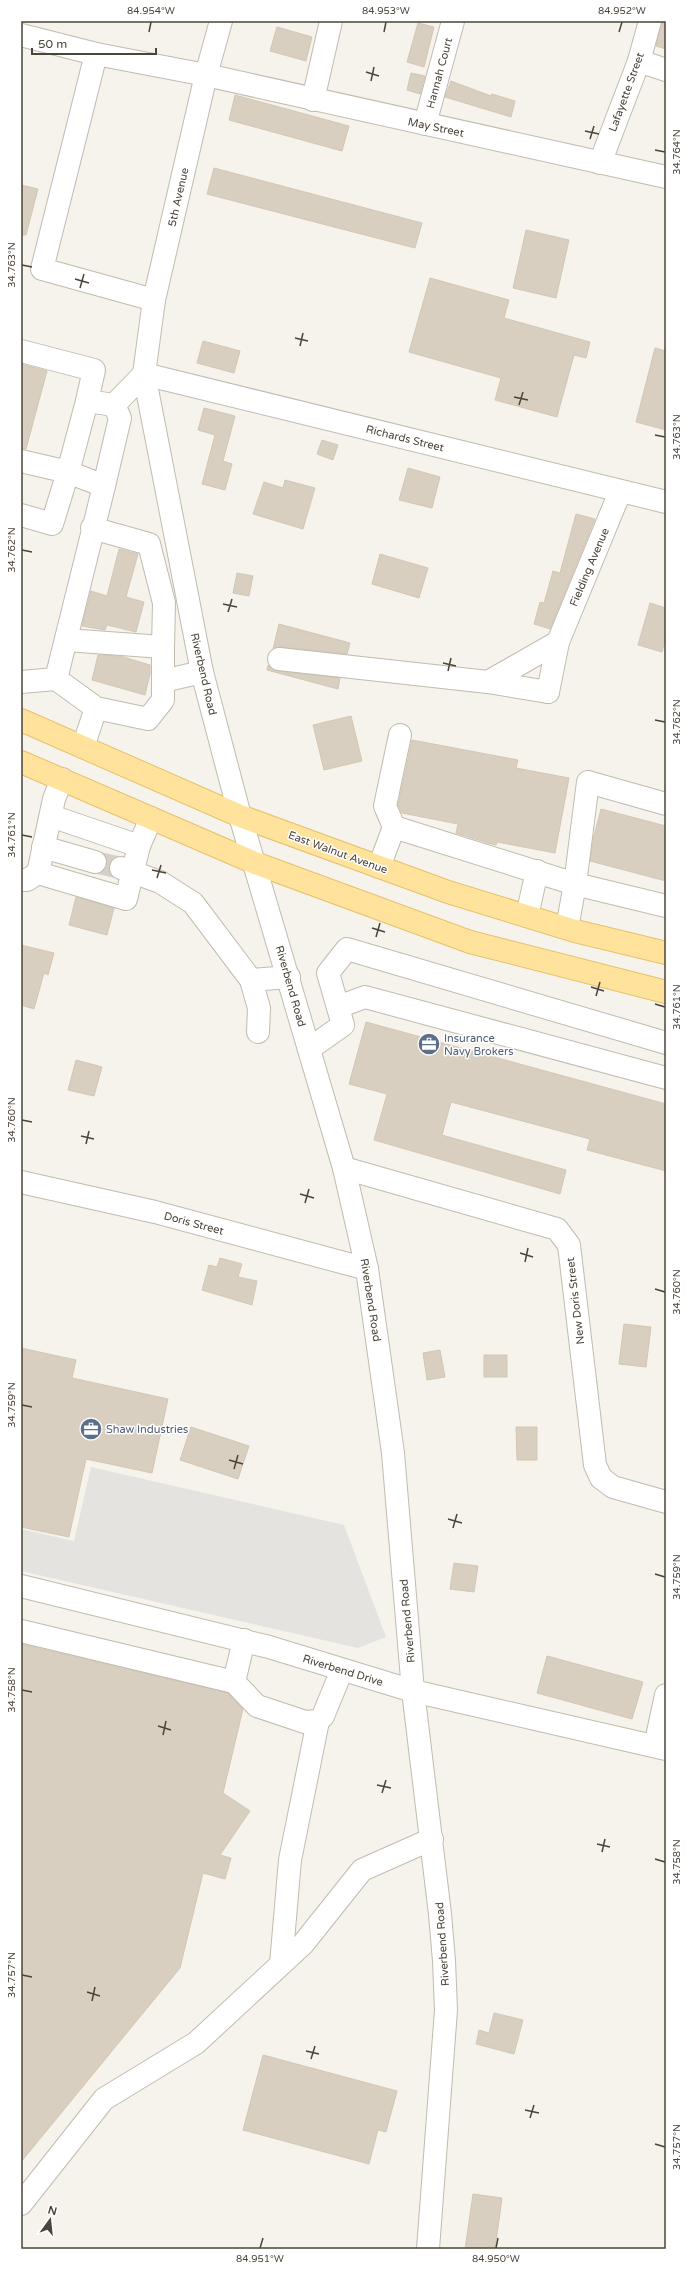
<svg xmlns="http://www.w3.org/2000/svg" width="687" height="2270" font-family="'Varela Round',sans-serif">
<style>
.parking{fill:#e5e3e0}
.building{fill:#d8cfc1;stroke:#d3c7b4}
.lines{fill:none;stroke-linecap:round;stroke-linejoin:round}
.minor-tunnel{stroke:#d4d0c8;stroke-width:22;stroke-dasharray:22 11;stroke-linecap:butt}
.minor-casing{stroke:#c2bbae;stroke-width:24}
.major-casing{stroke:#e6c16a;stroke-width:24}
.minor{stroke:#fff;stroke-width:22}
.major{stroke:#ffe39c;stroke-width:22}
.ticks{fill:none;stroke:#4b4439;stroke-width:1.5}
.labels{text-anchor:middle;stroke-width:3;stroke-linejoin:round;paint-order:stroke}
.street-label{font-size:11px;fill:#4b4439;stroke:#fff}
.service-label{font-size:11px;fill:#4e5e75;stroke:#fff;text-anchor:start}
.neatline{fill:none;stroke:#4b4439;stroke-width:1.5}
.ticks-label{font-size:10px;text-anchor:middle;fill:#4b4439}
</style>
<rect width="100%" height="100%" fill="#f6f3ec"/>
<path class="parking" d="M91 1467 344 1525 386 1637 358 1648 21 1571V1529L74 1541Z"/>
<g class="building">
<path d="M662 21H666V49L656 46Z"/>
<path d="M418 23 434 27 424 67 407 62Z"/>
<path d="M277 27 312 37 306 61 270 51Z"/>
<path d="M411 73 425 76 420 94 407 90Z"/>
<path d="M451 81 491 96 492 94 515 101 511 117 445 97Z"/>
<path d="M235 95 349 126 342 151 229 120Z"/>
<path d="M214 168 422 223 415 248 207 194Z"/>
<path d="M21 185 38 189 26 235H21Z"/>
<path d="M526 230 569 240 556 298 513 288Z"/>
<path d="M430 278 509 300 504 318 590 342 586 358 574 355 557 417 495 400 501 378 409 352Z"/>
<path d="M203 341 240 351 234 373 197 363Z"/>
<path d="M655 348 666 351V430L636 422Z"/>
<path d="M21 364 47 371 26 449H21Z"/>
<path d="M204 408 235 416 223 461 232 464 225 490 202 484 215 435 198 430Z"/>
<path d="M322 440 338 445 333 460 317 454Z"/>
<path d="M408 468 440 477 432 508 399 500Z"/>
<path d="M285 480 315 488 303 529 253 514 264 482 283 488Z"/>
<path d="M576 514 595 519 593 524 550 629 534 624 540 602 544 603 553 571 560 573Z"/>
<path d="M119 549 138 554 126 597 144 602 136 632 107 625 105 630 82 626 91 591 107 596Z"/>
<path d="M380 554 428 568 419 598 372 584Z"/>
<path d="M237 573 253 576 249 596 233 593Z"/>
<path d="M650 603 666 608V636L662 652 638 645Z"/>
<path d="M279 624 350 643 347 654 280 647 273 649Z"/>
<path d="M98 655 120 656 150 665V674L145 695 92 680Z"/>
<path d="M268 665 278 671 340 678 338 689 267 670Z"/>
<path d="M351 716 362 761 324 770 313 725Z"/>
<path d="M412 740 518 760 516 768 569 778 555 853 497 842 496 845 488 843 456 833 458 824 402 813 398 805Z"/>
<path d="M601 809 666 826V881L590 861 594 836Z"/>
<path d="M76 897 114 908 107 935 69 925Z"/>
<path d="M21 945 54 953 48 975 44 973 34 1009 21 1005Z"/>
<path d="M366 1022 666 1104V1171L587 1150 590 1139 451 1102 442 1135 566 1170 560 1194 374 1140 387 1094 349 1084Z"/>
<path d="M76 1060 102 1067 94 1096 68 1090Z"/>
<path d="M220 1258 242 1264 238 1277 257 1281 252 1305 202 1290 209 1265 217 1267Z"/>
<path d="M624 1324 651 1327 646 1367 619 1364Z"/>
<path d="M21 1348 76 1360 72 1378 168 1399 152 1473 86 1459 69 1537 21 1527Z"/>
<path d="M440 1350 445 1377 427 1380 423 1353Z"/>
<rect x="484" y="1355" width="23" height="22"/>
<path d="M191 1427 249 1446 238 1479 180 1460Z"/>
<path d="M516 1427H537V1460H517Z"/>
<path d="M454 1563 478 1566 474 1592 450 1589Z"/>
<path d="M21 1644 228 1693 243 1709 223 1793 250 1811 220 1855 231 1858 225 1879 203 1873 180 1968 21 2162Z"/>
<path d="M547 1656 643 1682 632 1719 537 1693Z"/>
<path d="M494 2013 523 2020 514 2054 476 2044 479 2030 489 2033Z"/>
<path d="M263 2055 397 2091 386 2132 378 2130 369 2164 243 2130Z"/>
<path d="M473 2194 502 2198 495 2249H465Z"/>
</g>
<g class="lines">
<path class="minor-tunnel" d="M95 862 121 868"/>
<g class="minor-casing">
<g id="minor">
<path d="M221 21 206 75 154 300 144 374 202 672 240 816 344 1168 367 1269 393 1453 413 1691 440 1914 444 1961 446 2010 428 2249"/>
<path d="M21 35 96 54 206 75 666 177"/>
<path d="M96 54 42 269 154 300"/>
<path d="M639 61 666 70"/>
<path d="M313 100 331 21"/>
<path d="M425 124 453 21"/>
<path d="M600 163 639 61 650 21"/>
<path d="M21 351 94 370 87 401"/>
<path d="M144 374 666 502"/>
<path d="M114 405 120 418 104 486 68 472 87 401 114 405 144 374"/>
<path d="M21 461 68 472 52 524 21 515"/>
<path d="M92 528 149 544 164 603 163 647V700L148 719 96 708 56 679 104 486"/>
<path d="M66 640 163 647"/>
<path d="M279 659 488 682 558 642 620 492"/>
<path d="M163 681 202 672"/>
<path d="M21 682 56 679"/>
<path d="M488 682 548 692"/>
<path d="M548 692 558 642"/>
<path d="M83 747 96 708"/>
<path d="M62 779 54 799 38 873 126 899 139 846 151 818"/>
<path d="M51 816 139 846"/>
<path d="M394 827 385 806 400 735"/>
<path d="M43 847 95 862"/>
<path d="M379 867 394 827 575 884 666 906"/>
<path d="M121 868 160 882 193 903 251 980 289 977"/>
<path d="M21 880H27L38 873"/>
<path d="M527 916 537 871"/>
<path d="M567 928 575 884 588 782 666 804"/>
<path d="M251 980 259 1008 258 1032"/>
<path d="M338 1007 365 997 666 1078"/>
<path d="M309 1049 343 1025 328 973 347 949 666 1043"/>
<path d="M344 1168 557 1229 569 1245 595 1465 601 1478 613 1487 666 1502"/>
<path d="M21 1182 155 1212 367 1269"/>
<path d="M21 1586 269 1647 413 1691 666 1749"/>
<path d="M21 1631 234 1682 257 1706 305 1722 318 1721 323 1716 342 1670"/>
<path d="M234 1682 244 1640"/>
<path d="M655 1746 666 1695"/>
<path d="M281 1964 290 1860 318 1721"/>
<path d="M21 2204 104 2099 196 2043 303 1944 362 1870 432 1839"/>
</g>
</g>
<g class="major-casing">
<g id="major">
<path d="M21 720 240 816 448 892 575 931 666 953"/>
<path d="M21 762 255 863 470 942 666 992"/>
</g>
</g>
<use href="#minor" class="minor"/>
<use href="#major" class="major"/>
</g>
<path class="ticks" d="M149 32 151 22M384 32 386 22M619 32 622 22M366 72 379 76M371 81 374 67M585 131 599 134M590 139 594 126M655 150 665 152M22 265 32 267M75 279 89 283M80 288 84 274M295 338 308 341M300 346 303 333M514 397 528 400M519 405 523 392M655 435 665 437M22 550 32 552M223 604 237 607M228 612 232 599M443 663 456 666M448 671 451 658M655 720 665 722M22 835 32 837M152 870 166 873M157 878 161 865M372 928 385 932M376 937 380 923M591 987 604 991M596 996 600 982M655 1004 665 1007M22 1120 32 1122M81 1136 94 1139M86 1144 89 1131M300 1194 314 1198M305 1203 309 1189M520 1253 533 1257M525 1262 528 1248M655 1289 665 1292M22 1405 32 1407M229 1460 243 1464M234 1469 238 1455M448 1519 462 1523M453 1528 457 1514M655 1574 665 1577M22 1690 32 1692M158 1726 171 1730M163 1735 166 1721M377 1785 391 1788M382 1793 386 1780M597 1844 610 1847M602 1852 605 1839M655 1859 665 1862M22 1975 32 1977M87 1992 100 1996M92 2001 95 1987M306 2051 319 2054M311 2059 315 2046M525 2110 539 2113M530 2118 534 2105M655 2144 665 2147M260 2248 263 2238M496 2248 498 2238"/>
<defs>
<g id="office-disc" transform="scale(1.15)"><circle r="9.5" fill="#5c6f8a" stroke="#fff"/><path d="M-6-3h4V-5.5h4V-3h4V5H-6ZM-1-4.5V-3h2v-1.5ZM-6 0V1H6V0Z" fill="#fff"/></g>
</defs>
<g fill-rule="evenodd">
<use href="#office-disc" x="429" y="1044"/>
<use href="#office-disc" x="91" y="1429"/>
</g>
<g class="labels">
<g class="street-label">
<text transform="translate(439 73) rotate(-75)" y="4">Hannah Court</text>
<text transform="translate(626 92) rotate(-70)" y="4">Lafayette Street</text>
<text transform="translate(436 127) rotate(12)" y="4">May Street</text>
<text transform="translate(178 197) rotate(-77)" y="4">5th Avenue</text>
<text transform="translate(405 438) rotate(14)" y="4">Richards Street</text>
<text transform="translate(589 567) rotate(-67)" y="4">Fielding Avenue</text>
<text transform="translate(204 674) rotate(77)" y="4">Riverbend Road</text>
<text transform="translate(338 852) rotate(20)" y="4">East Walnut Avenue</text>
<text transform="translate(291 986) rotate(74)" y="4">Riverbend Road</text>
<text transform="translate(194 1223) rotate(15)" y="4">Doris Street</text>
<text transform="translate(371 1300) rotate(81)" y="4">Riverbend Road</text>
<text transform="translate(575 1301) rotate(-97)" y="4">New Doris Street</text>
<text transform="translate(407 1621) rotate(-95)" y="4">Riverbend Road</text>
<text transform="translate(343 1670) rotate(17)" y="4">Riverbend Drive</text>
<text transform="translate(442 1944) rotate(-94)" y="4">Riverbend Road</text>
</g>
<g class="service-label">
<text x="444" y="1042">Insurance<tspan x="444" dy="13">Navy Brokers</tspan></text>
<text x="106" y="1433">Shaw Industries</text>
</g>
</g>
<rect width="687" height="2270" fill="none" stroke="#ffffff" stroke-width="44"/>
<g transform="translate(50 2220) rotate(15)" stroke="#ffffff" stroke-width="3" paint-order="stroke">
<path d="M0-3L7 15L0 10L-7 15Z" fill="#4b4439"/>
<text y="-6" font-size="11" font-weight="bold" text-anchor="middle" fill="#4b4439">N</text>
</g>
<path d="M32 48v6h124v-6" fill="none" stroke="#4b4439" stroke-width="2"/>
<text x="38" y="48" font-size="12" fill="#4b4439" stroke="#ffffff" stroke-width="3" paint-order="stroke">50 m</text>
<rect x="22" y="22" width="643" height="2226" class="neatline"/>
<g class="ticks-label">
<text x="151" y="14">84.954°W</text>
<text x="386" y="14">84.953°W</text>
<text x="622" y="14">84.952°W</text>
<text transform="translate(676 152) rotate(-90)" y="4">34.764°N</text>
<text transform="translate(11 265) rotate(-90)" y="4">34.763°N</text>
<text transform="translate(676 437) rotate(-90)" y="4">34.763°N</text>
<text transform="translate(11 550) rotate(-90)" y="4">34.762°N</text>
<text transform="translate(676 722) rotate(-90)" y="4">34.762°N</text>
<text transform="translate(11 835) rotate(-90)" y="4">34.761°N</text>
<text transform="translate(676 1007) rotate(-90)" y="4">34.761°N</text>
<text transform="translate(11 1120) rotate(-90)" y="4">34.760°N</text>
<text transform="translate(676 1292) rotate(-90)" y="4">34.760°N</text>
<text transform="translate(11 1405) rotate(-90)" y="4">34.759°N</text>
<text transform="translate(676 1577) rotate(-90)" y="4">34.759°N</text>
<text transform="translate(11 1690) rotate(-90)" y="4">34.758°N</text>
<text transform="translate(676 1862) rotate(-90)" y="4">34.758°N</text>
<text transform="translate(11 1975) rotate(-90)" y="4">34.757°N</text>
<text transform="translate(676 2147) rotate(-90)" y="4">34.757°N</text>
<text x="260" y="2262">84.951°W</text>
<text x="496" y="2262">84.950°W</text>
</g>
</svg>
